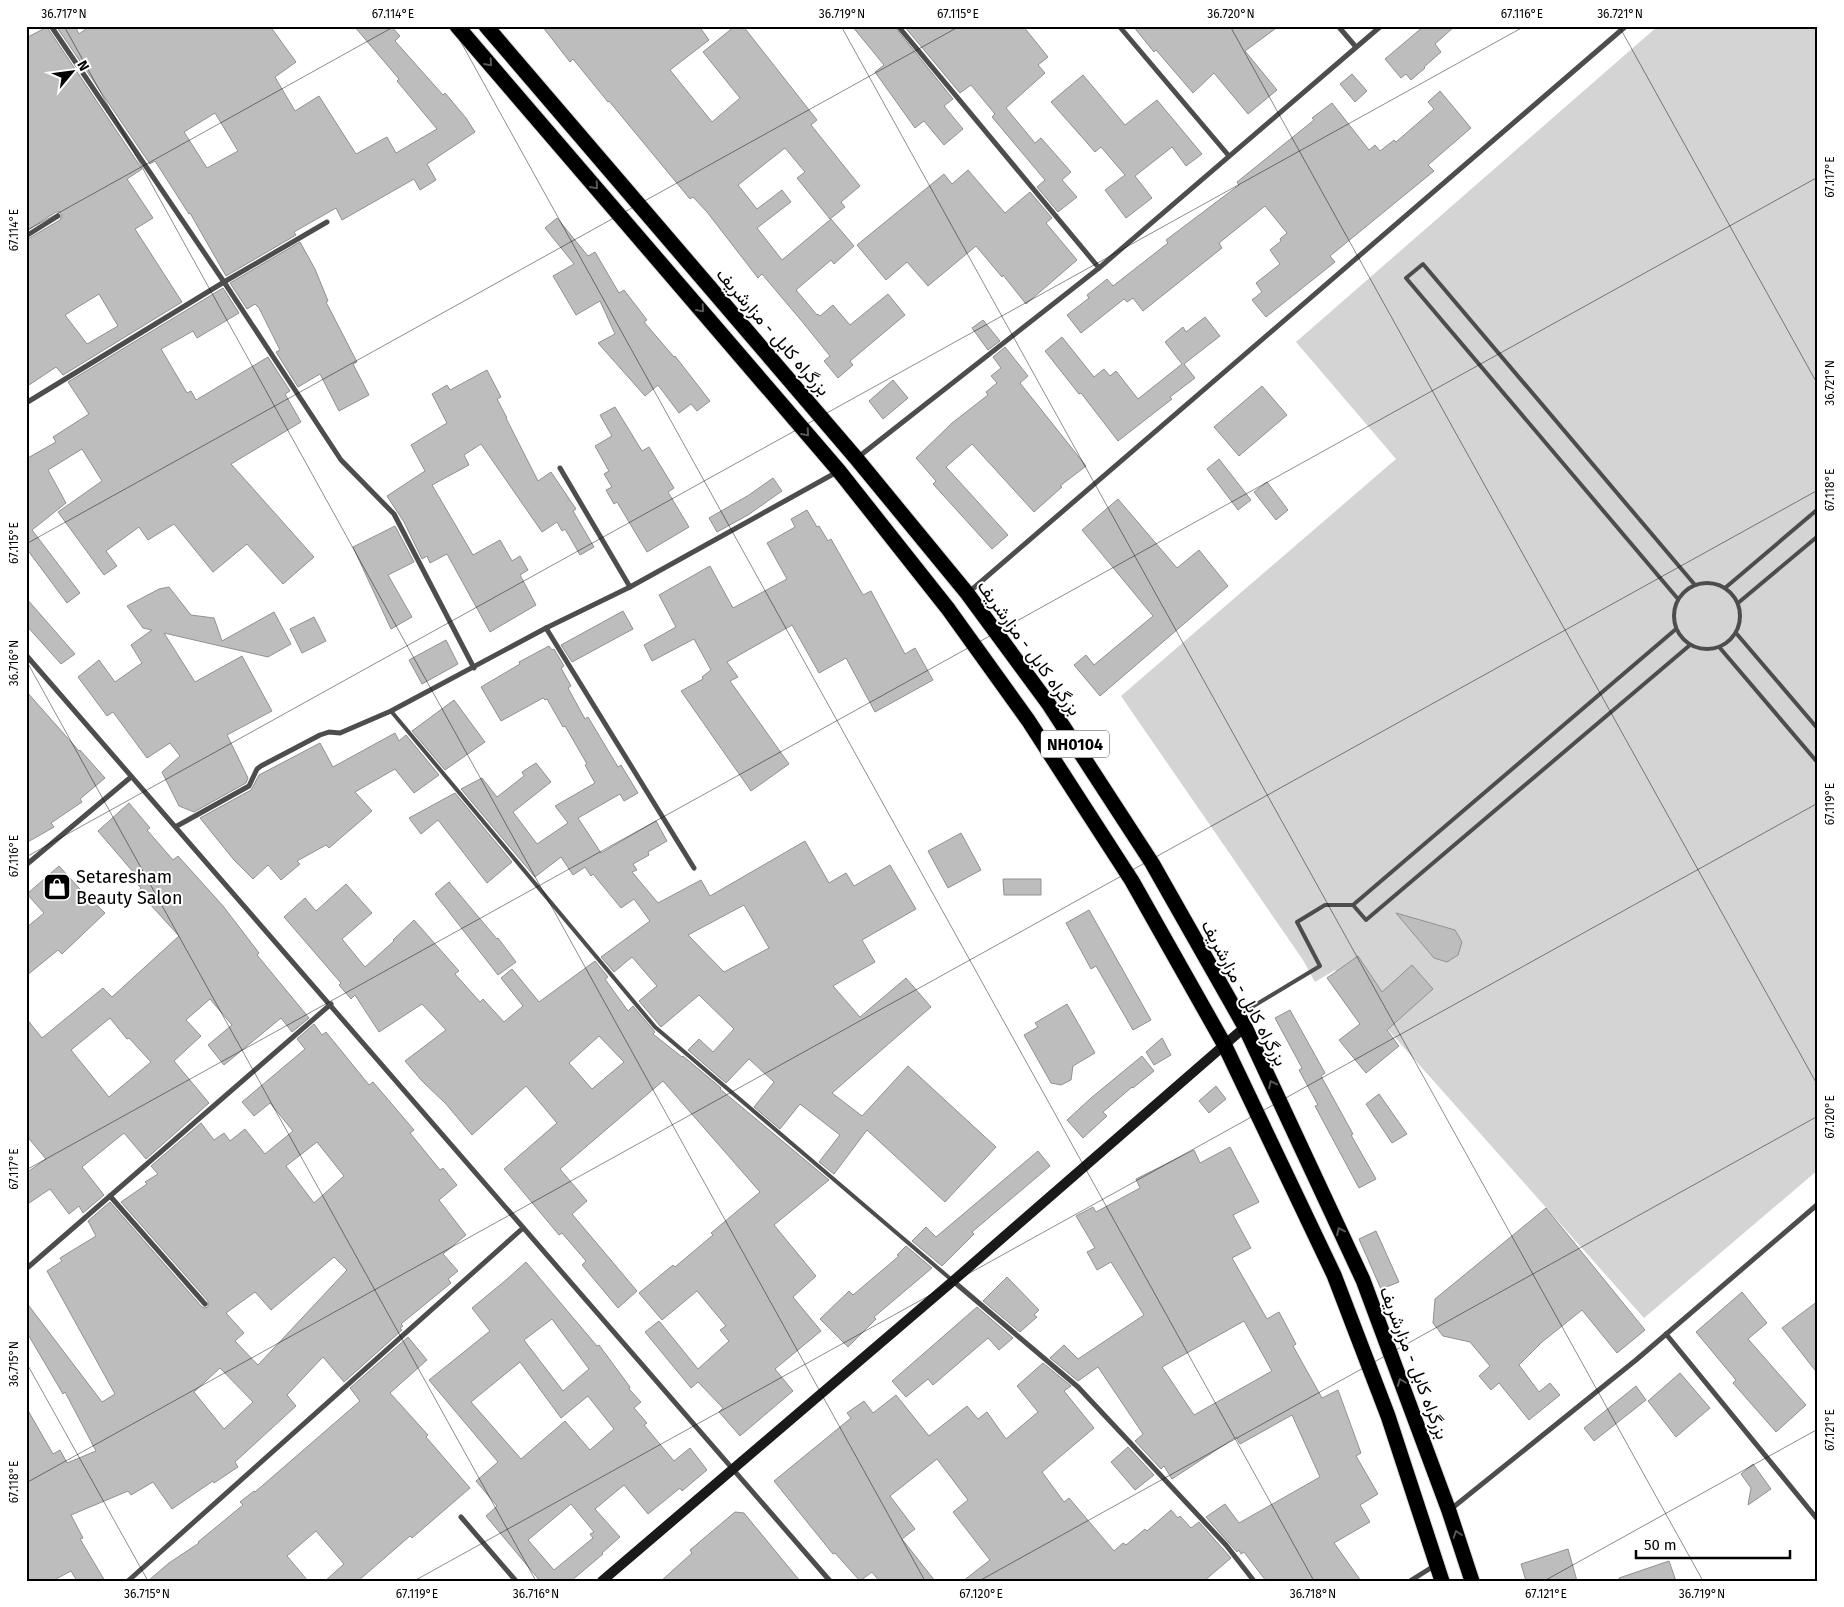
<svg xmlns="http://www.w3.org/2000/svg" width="1844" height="1607" font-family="'Fira Sans',Vazirmatn,sans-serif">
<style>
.green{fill:#d4d4d4}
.building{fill:#bdbdbd;stroke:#919191;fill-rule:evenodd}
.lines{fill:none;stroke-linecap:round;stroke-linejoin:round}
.highway-casing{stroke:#dbdbdb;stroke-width:17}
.lane{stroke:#4d4d4d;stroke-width:4}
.street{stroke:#4d4d4d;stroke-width:5}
.secondary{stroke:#1a1a1a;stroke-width:10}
.highway{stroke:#000;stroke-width:15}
.oneway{stroke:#595959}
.ticks{fill:none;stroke:#000;stroke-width:1;stroke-opacity:0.45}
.labels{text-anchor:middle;stroke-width:4;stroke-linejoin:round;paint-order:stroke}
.shield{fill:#fff;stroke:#4c4c4c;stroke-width:1}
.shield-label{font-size:16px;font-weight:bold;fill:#000}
.street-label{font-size:18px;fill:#000;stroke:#fff}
.poi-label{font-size:18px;fill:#000;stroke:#fff;text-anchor:start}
.neatline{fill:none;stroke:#000;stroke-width:2}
.ticks-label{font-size:12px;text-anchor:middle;fill:#000}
</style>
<rect width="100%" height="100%" fill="#fff"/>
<path class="green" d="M1658 26H1818V1170L1644 1318 1335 970 1315 982 1303 960 1121 696 1396 459 1296 342Z"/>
<g class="building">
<path d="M56 26H75L79 34 90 26H270L296 62 275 77 295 111 319 96 356 154 387 137 396 153 437 129 397 81 399 79 354 26H391L400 36 395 41 443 95 445 93 466 118 475 132 427 164 436 180 420 190 414 179 342 220 336 208 294 232 296 235 226 276 190 213 189 214 155 161 150 164ZM215 113 238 151 207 168 184 132Z"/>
<path d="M542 26H699L709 40 670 70 712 122 740 98 703 52 735 26H743L817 120 811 125 860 186 841 202 845 207 830 219 797 178 805 172 785 148 738 185 757 209 782 190 791 202 757 228 782 260 831 219 854 246 834 264 831 260 796 290 817 315 818 314 820 316 833 305 850 325 888 294 905 315 850 361 853 365 838 378 824 361 830 356 805 325 762 274 758 278 707 212 693 197 690 199 609 101 608 102 573 59 570 62Z"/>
<path d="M852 26H894L953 99 944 106 963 129 944 145 924 121 915 128 875 72 884 65Z"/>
<path d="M904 26H1023L1048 57 1038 65 1045 73 1006 108 1035 143 1041 138 1071 172 1062 180 1077 197 1058 212 1037 187 1045 180 992 117 995 114 971 85 960 93Z"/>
<path d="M1133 26H1279L1245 51 1277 90 1248 114 1214 73 1193 93 1156 50 1154 52Z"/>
<path d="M1424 26H1455L1435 44 1441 52 1424 67 1425 68 1411 80 1406 74 1401 78 1385 59Z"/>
<path d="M47 27 142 169 127 179 153 218 135 229 182 302 63 375 56 367 26 387V240L60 220 62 216 60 212H56L26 231V38ZM99 294 118 326 87 344 65 315Z"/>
<path d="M1352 74 1367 91 1355 102 1340 84Z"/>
<path d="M1083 75 1125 125 1157 100 1202 154 1186 166 1172 147 1135 176 1152 198 1126 218 1105 190 1125 175 1101 147 1095 152 1051 102Z"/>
<path d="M1440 91 1471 128 1428 165 1434 171 1330 256 1335 262 1266 317 1252 300 1262 292 1256 283 1280 264 1270 250 1281 241 1280 239 1287 233 1265 206 1219 243 1222 248 1143 311 1133 298 1127 302 1124 299 1081 333 1067 315 1089 298 1087 295 1107 279 1113 286 1168 243 1166 240 1239 185 1237 182 1314 120 1312 118 1332 103 1369 150 1375 145 1380 151 1394 140 1396 142 1434 109 1428 102Z"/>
<path d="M968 170 1005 213 1030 192 1052 218 1046 223 1077 260 1026 304 1003 275 1002 277 976 246 928 286 907 262 886 280 857 245 944 174 952 184Z"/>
<path d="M557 218 588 256 595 252 619 293 624 290 647 320 644 322 674 357 675 356 710 401 697 411 691 404 679 413 658 385 645 396 598 343 615 334 600 301 576 315 553 276 574 264 545 228Z"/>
<path d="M300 242 315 269 328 301 326 302 357 362 353 364 369 395 339 411 320 374 298 387 276 352 280 350 259 308 255 304 247 309 230 283Z"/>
<path d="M223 288 239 313 197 338 193 331 161 349 187 393 191 391 196 400 268 357 290 391 285 394 301 422 231 464 314 557 283 584 247 544 213 572 174 524 148 540 139 527 106 551 117 566 104 575 58 512 102 481 82 449 48 470 66 503 32 530 80 593 67 603 26 548V459L56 442 53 437 89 414 68 382Z"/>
<path d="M1205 317 1220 336 1184 364 1195 378 1170 397 1172 399 1118 441 1081 393 1079 394 1045 351 1062 337 1094 377 1104 369 1110 376 1116 371 1138 399 1182 364 1165 342 1183 327 1186 332Z"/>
<path d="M983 320 1000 341 988 350 972 328Z"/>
<path d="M1005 347 1028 376 1020 383 1086 466 1060 486 1062 487 1034 512 972 444 946 467 1008 535 992 549 933 484 936 481 916 458 952 423 988 395 986 392 997 383 991 376 1001 368 993 357Z"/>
<path d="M487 370 501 397 497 399 507 418H506L538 481 551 472 576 509 573 511 594 547 580 555 565 529 562 531 557 522 542 532 481 444 464 455 469 465 432 485 473 555 500 540 512 561 520 556 528 570 520 575 536 605 490 632 447 554 430 563 427 556 422 559 404 522 387 496 425 471 411 445 447 423 432 394 447 385 450 390Z"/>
<path d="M893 380 908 398 883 419 869 401Z"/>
<path d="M1262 386 1287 415 1239 456 1214 427Z"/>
<path d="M615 407 642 451 649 447 674 488 668 492 689 527 647 552 617 502 614 504 606 490 612 487 604 474 609 471 595 446 612 436 600 415Z"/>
<path d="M1219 459 1251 500 1238 510 1207 469Z"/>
<path d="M773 478 782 491 748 515 717 532 709 518 749 495Z"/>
<path d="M1267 482 1288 510 1276 520 1254 492Z"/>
<path d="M1118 499 1177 568 1199 550 1228 586 1100 696 1074 665 1086 655 1094 665 1153 616 1082 530Z"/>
<path d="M807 510 817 527 819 526 828 541 831 539 863 595 871 591 905 654 915 648 933 680 875 712 846 658 819 673 792 625 727 662 738 677 730 681 789 764 751 791 681 691 703 679 702 677 711 670 694 639 652 661 644 645 676 627 659 595 710 566 733 608 787 579 767 543 795 527 791 519Z"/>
<path d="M395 526 414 562 388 575 412 617 391 629 353 547Z"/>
<path d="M169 587 191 615 214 618 222 641 274 612 291 644 268 657 164 633 195 682 242 656 272 711 227 735 248 778 246 783 194 812 179 806 162 772 180 756 170 743 147 758 113 712 107 716 78 677 99 660 115 682 142 663 131 645 152 630 143 628 127 606 159 589Z"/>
<path d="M26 598 75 654 61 664 26 625Z"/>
<path d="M623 611 633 629 572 662 561 645Z"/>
<path d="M314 617 326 641 302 653 290 629Z"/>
<path d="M446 640 458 664 422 684 409 660Z"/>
<path d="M549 646 552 650 554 649 564 666 561 668 571 686 568 688 585 719 588 717 618 767 621 765 638 793 624 801 620 794 578 818 601 853 656 821 667 841 648 852 649 855 633 864 637 870 632 872 658 903 701 880 710 896 805 841 829 883 846 873 854 886 890 865 916 909 862 940 875 962 833 986 860 1017 906 978 931 1007 832 1093 862 1116 908 1066 996 1147 945 1202 867 1130 834 1174 819 1162 840 1135 800 1104 780 1129 754 1107 774 1082 749 1059 726 1083 688 1050 699 1039 713 1052 734 1029 699 995 661 1027 639 1001 657 986 632 957 614 972 601 957 650 921 634 899 621 908 593 874 591 876 585 867 573 875 561 857 535 877 461 789 482 778 497 797 524 776 522 772 536 763 551 782 513 812 537 844 568 823 555 806 595 783 585 765 587 764 565 726 563 727 547 699 545 700 543 698 501 721 481 687 520 664 519 662ZM744 905 769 948 724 972 688 935Z"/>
<path d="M26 691 79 751 80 750 105 778 80 799 82 802 51 823 54 827 26 843Z"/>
<path d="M454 700 485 742 445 770 412 731Z"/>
<path d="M395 733 399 741 406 735 439 775 414 793 395 769 355 792 372 811 329 848 326 845 297 861 300 864 281 880 268 865 253 879 234 860 200 818 251 790 259 775 320 743 333 767Z"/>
<path d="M455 793 512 862 487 883 438 820 421 834 409 818Z"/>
<path d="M129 803 150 828 147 830 173 860 178 856 223 906 259 953 257 955 309 1018 292 1032 281 1018 224 1065 208 1045 232 1025 210 999 186 1020 201 1036 174 1061 209 1103 146 1159 124 1133 82 1167 104 1195 83 1213 79 1206 69 1214 50 1189 26 1205V1173L46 1159 26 1135V1018L42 1038 103 988 112 997 179 936 138 891 141 888 130 876 134 873 98 831ZM110 1018 127 1039 129 1038 151 1062 109 1097 71 1050Z"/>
<path d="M961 833 981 870 948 888 928 851Z"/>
<path d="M59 866 78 887 105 913 62 954 58 950 26 976V928L44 913 27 894Z"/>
<path d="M1003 879H1041V895H1004Z"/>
<path d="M449 882 497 939 498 938 516 962 498 975 435 894Z"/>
<path d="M346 884 372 913 342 939 365 967 394 941 393 940 414 920 459 971 455 974 480 1002 483 999 504 1022 523 1006 501 978 512 969 539 1002 595 961 608 977 605 979 628 1011 633 1006 655 1032 653 1034 682 1057 683 1056 721 1088 720 1089 829 1180 774 1225 816 1276 793 1297 821 1331 775 1369 793 1391 740 1436 719 1412 723 1408 698 1382 691 1388 645 1332 659 1321 698 1369 729 1341 720 1330 726 1326 697 1291 662 1320 639 1293 673 1265 675 1267 713 1235 711 1233 760 1192 663 1081 560 1169 587 1201 572 1214 637 1291 618 1308 582 1265 586 1261 562 1233 559 1235 504 1169 557 1123 526 1086 472 1135 446 1104 422 1081 405 1061 446 1030 422 1004 379 1032 355 995 351 999 339 985 341 983 284 917 305 898 316 911ZM599 1036 624 1062 592 1089 569 1063Z"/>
<path d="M1089 910 1151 1020 1133 1030 1096 966 1091 969 1066 923Z"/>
<path d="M1396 913 1455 930 1462 942 1458 955 1447 962 1434 958Z"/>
<path d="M1358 956 1382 992 1412 965 1433 989 1387 1030 1399 1046 1366 1073 1339 1040 1360 1024 1327 978Z"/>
<path d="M1067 1004 1095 1053 1073 1066 1071 1080 1061 1085 1051 1083 1024 1035 1038 1027 1035 1023Z"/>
<path d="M1290 1010 1325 1073 1321 1076 1353 1134 1351 1135 1376 1179 1359 1188 1315 1106 1318 1105 1299 1070 1302 1068 1275 1018Z"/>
<path d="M314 1024 322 1035 326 1032 369 1085 373 1082 414 1130 410 1133 440 1170 443 1168 457 1185 439 1200 466 1235 443 1254 458 1271 448 1279 451 1283 401 1324 403 1326 400 1328 402 1330 344 1382 323 1357 287 1395 296 1406 235 1462 238 1467 214 1483 213 1481 172 1509 153 1482 131 1495 128 1491 71 1515 83 1538 80 1539 105 1581H77L71 1571 52 1581H26V1407L53 1454 60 1450 67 1463 96 1451 65 1392 63 1394 26 1331V1302L102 1402 115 1394 47 1271 62 1261 60 1258 96 1236 88 1221 110 1202 202 1307 205 1308 208 1307V1301L121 1202 147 1184 145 1182 158 1174 151 1166 201 1123 214 1140 224 1133 230 1141 245 1129 265 1154 293 1131 270 1103 254 1116 242 1102 305 1049 297 1039ZM317 1142 344 1176 314 1203 286 1166ZM334 1257 347 1270 258 1365 235 1341 244 1333 226 1313 255 1292 271 1310ZM220 1368 253 1402 224 1429 194 1392Z"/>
<path d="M1162 1038 1171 1055 1154 1065 1146 1052Z"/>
<path d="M1142 1056 1154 1071 1133 1088 1132 1087 1103 1112 1107 1116 1083 1138 1067 1120 1091 1098Z"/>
<path d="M1216 1086 1226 1099 1209 1113 1199 1101Z"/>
<path d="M1379 1094 1407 1134 1392 1143 1366 1104Z"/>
<path d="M1230 1147 1259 1202 1233 1215 1251 1248 1232 1258 1267 1319 1279 1312 1296 1344 1293 1346 1322 1398 1338 1390 1361 1453 1356 1456 1378 1494 1360 1505 1370 1522 1334 1543 1361 1581H1266L1244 1552 1241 1554 1239 1550 1237 1552 1206 1517 1225 1504 1239 1523 1320 1477 1292 1415 1240 1444 1236 1437 1172 1479 1164 1466 1161 1469 1135 1441 1143 1434 1098 1367 1078 1381 1050 1358 1064 1345 1078 1359 1144 1315 1111 1262 1097 1270 1087 1252 1095 1248 1076 1216 1093 1207 1096 1212 1140 1188 1136 1179 1194 1150 1200 1163ZM1244 1321 1272 1371 1194 1415 1162 1367Z"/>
<path d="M1038 1151 1050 1166 972 1232 974 1234 942 1266 912 1241 926 1227 936 1237Z"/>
<path d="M1546 1208 1645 1330 1617 1353 1582 1310 1542 1342 1519 1365 1539 1392 1550 1383 1560 1395 1529 1420 1499 1383 1491 1390 1479 1376 1490 1366 1470 1342 1443 1336 1433 1323 1435 1299Z"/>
<path d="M1376 1231 1399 1282 1381 1289 1359 1239Z"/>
<path d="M906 1246 932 1268 874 1317 876 1319 848 1347 820 1319 849 1291 853 1295 899 1256 897 1255Z"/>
<path d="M526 1262 597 1346 599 1345 630 1387 629 1389 641 1402 634 1408 647 1423 644 1425 674 1461 690 1448 707 1470 682 1491 680 1488 648 1514 624 1485 595 1509 620 1537 602 1553 603 1554 571 1581H540L486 1516 497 1506 476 1481 498 1462 429 1380 490 1331 472 1308 506 1280ZM552 1319 589 1369 563 1391 524 1340ZM520 1362 561 1418 588 1396 614 1429 590 1450 565 1421 521 1459 471 1402ZM571 1504 594 1532 590 1534 593 1538 554 1570 528 1540Z"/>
<path d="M1007 1277 1039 1310 1034 1315 1037 1317 1020 1332 983 1301Z"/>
<path d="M1742 1292 1767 1323 1748 1339 1806 1405 1776 1432 1733 1383 1736 1380 1696 1332Z"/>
<path d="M1818 1301V1374L1782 1328Z"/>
<path d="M977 1307 1013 1338 999 1350 988 1338 933 1385 928 1379 906 1397 892 1381Z"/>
<path d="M408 1337 427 1360 390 1393 428 1435 426 1437 470 1488 412 1538 410 1536 358 1581H325L344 1564 316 1531 287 1556 308 1581H148L169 1563 199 1543 198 1542 243 1505 240 1502 254 1491 255 1492 360 1401 350 1388Z"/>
<path d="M1043 1363 1071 1386 1064 1391 1094 1428 1042 1472 1064 1502 1069 1498 1114 1551 1123 1543 1126 1545 1145 1529 1147 1531 1171 1510 1178 1518 1180 1516 1191 1528 1199 1522 1231 1558 1204 1581H963L990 1560 953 1512 968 1500 937 1459 890 1496 915 1529 902 1539 935 1581H879L872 1572 860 1581 835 1553 833 1554 774 1481 851 1418 847 1413 864 1401 873 1413 896 1395 929 1436 967 1406 978 1419 987 1412 1006 1439 1038 1412 1017 1386Z"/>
<path d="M1680 1373 1710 1408 1676 1437 1648 1401Z"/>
<path d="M1636 1386 1646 1400 1594 1441 1584 1428Z"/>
<path d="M1128 1447 1154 1475 1135 1490 1111 1462Z"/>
<path d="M1753 1464 1771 1489 1748 1505 1751 1488 1741 1474Z"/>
<path d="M735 1512 744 1513 800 1581H661L692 1553 690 1550Z"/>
<path d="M1568 1549 1577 1581H1526L1521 1564Z"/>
<path d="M1669 1561 1676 1581H1620L1619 1578Z"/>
</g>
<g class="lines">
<g class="highway-casing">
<g id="highway">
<path d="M457 26 839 471 949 610 1028 720 1132 881 1224 1044 1334 1275 1388 1416 1442 1581"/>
<path d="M486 26 856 458 967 593 1048 703 1152 863 1245 1027 1363 1280 1449 1511 1472 1581"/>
</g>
</g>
<g class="lane">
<circle cx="1707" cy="616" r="33"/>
<path d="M1725 588 1818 509"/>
<path d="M1678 599 1406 278 1423 264 1695 585"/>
<path d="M1738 603 1818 536"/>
<path d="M1736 633 1818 729"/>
<path d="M1720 648 1818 763"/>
<path d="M391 711 655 1027 953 1281"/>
<path d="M1353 905 1676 629"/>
<path d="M1242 1013 1320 966 1297 922 1325 905H1353L1366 920 1690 645"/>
</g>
<g class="street">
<path d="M51 26 224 282 341 460 394 514 474 668"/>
<path d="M898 26 1099 268"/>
<path d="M1119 26 1229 156"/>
<path d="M1338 26 1356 47"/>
<path d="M26 236 58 216"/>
<path d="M26 403 224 282 327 222"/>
<path d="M857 458 1099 268 1381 26"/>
<path d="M560 468 630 587"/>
<path d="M969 592 1626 26"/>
<path d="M546 628 694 868"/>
<path d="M26 655 830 1581"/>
<path d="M177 826 249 786 257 769 261 766 320 735 329 732 340 733 391 711 546 628 630 587 837 472"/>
<path d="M26 865 131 777"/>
<path d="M110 1196 205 1304"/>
<path d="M26 1269 331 1004"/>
<path d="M953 1281 1078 1387 1226 1545 1254 1581"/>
<path d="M1666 1334 1818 1520"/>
<path d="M1451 1509 1636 1360 1818 1204"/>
<path d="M461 1517 516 1581"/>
<path d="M128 1581 523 1228"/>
<path d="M1410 1581 1434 1566"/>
</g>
<path class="secondary" d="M602 1581 953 1281 1245 1027"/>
<use href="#highway" class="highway"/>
</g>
<defs><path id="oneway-chevron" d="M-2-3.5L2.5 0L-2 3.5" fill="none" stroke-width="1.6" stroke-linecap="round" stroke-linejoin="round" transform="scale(1.25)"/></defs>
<g class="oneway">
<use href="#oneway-chevron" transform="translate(489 63) rotate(49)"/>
<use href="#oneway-chevron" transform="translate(595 186) rotate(49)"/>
<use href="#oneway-chevron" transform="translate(701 309) rotate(49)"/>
<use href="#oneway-chevron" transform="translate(806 433) rotate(49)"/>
<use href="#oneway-chevron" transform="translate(1272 1084) rotate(-115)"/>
<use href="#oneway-chevron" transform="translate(1340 1231) rotate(-115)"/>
<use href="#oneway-chevron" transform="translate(1401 1382) rotate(-111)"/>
<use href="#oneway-chevron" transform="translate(1457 1534) rotate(-108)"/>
</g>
<path class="ticks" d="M64 26 925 1581M452 26 1314 1581M841 26 1703 1581M1230 26 1818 1086M1619 26 1818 385M26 231 395 26M26 544 960 26M26 660 536 1581M26 857 1525 26M26 1170 1818 177M26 1362 148 1581M26 1483 1818 490M414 1581 1818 803M979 1581 1818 1116M1544 1581 1818 1429"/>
<defs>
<g id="shop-square" transform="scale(1.4375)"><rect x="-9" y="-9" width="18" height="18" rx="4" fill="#000" stroke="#fff"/><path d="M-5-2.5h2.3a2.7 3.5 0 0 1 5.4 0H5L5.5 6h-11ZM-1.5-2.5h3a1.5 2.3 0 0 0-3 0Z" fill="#fff"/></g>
</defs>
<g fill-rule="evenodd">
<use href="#shop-square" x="57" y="887"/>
</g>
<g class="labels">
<rect class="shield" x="1041" y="730.5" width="68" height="27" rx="4"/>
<g class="shield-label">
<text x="1075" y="750">NH0104</text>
</g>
<g class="street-label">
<text transform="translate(773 332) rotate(49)" y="6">بزرگراه کابل - مزارشریف</text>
<text transform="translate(1029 648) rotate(54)" y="6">بزرگراه کابل - مزارشریف</text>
<text transform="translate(1244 993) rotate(62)" y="6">بزرگراه کابل - مزارشریف</text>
<text transform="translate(1414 1363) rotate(69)" y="6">بزرگراه کابل - مزارشریف</text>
</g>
<g class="poi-label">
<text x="76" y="883">Setaresham<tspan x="76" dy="21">Beauty Salon</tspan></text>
</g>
</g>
<rect width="1844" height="1607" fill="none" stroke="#ffffff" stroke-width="55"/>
<g transform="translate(72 72) rotate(61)" stroke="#ffffff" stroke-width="4" paint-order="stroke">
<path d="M0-4L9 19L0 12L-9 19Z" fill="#000000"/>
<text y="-8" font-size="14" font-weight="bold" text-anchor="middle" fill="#000000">N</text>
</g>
<path d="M1636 1550v8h154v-8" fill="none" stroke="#000000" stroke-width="2.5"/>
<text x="1644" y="1550" font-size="15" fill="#000000" stroke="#ffffff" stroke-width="4" paint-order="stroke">50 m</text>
<rect x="28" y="28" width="1788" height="1552" class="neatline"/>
<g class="ticks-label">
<text x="64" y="18">36.717°N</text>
<text x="393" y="18">67.114°E</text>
<text x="842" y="18">36.719°N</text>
<text x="958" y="18">67.115°E</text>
<text x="1231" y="18">36.720°N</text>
<text x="1522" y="18">67.116°E</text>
<text x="1620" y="18">36.721°N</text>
<text transform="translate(1830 177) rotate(-90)" y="4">67.117°E</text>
<text transform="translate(14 230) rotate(-90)" y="4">67.114°E</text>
<text transform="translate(1830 383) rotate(-90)" y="4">36.721°N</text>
<text transform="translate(1830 490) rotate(-90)" y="4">67.118°E</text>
<text transform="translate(14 543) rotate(-90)" y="4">67.115°E</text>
<text transform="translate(14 663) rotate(-90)" y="4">36.716°N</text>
<text transform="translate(1830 804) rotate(-90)" y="4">67.119°E</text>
<text transform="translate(14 856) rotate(-90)" y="4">67.116°E</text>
<text transform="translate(1830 1117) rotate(-90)" y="4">67.120°E</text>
<text transform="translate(14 1169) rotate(-90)" y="4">67.117°E</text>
<text transform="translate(14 1364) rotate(-90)" y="4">36.715°N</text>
<text transform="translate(1830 1430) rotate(-90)" y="4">67.121°E</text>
<text transform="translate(14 1482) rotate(-90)" y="4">67.118°E</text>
<text x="147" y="1598">36.715°N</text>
<text x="417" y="1598">67.119°E</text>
<text x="536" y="1598">36.716°N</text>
<text x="981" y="1598">67.120°E</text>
<text x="1313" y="1598">36.718°N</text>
<text x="1546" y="1598">67.121°E</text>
<text x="1702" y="1598">36.719°N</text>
</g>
</svg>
